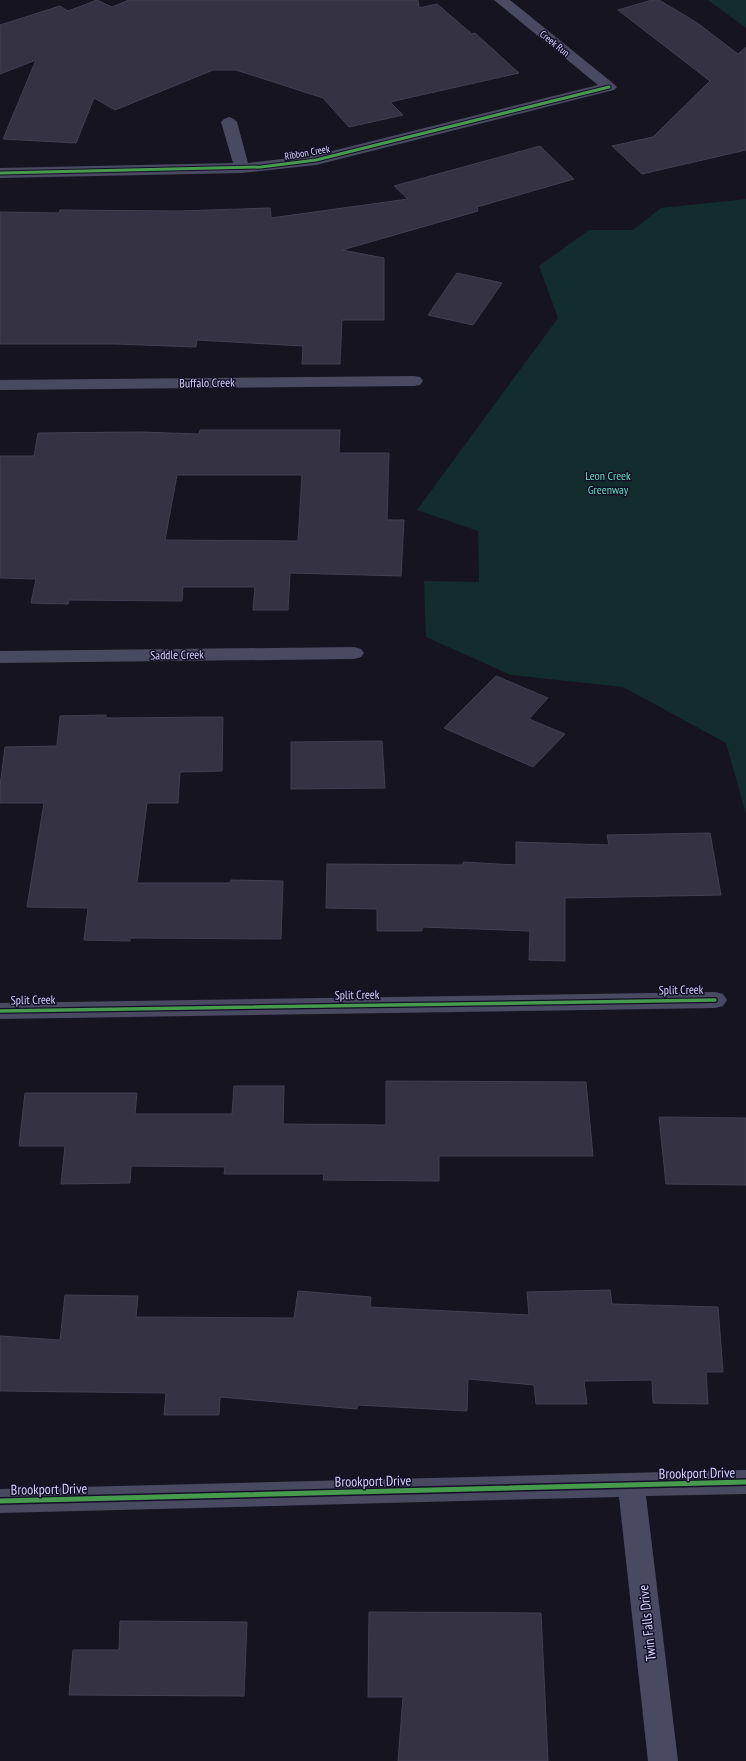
<svg xmlns="http://www.w3.org/2000/svg" width="746" height="1761" font-family="'PT Sans Narrow',sans-serif">
<style>
.green{fill:#132c2d}
.building{fill:#343243;stroke:#433f54;fill-rule:evenodd}
.lines{fill:none;stroke-linecap:round;stroke-linejoin:round}
.minor{fill:#4a4962;fill-rule:evenodd}
.cycleway-far2-casing{stroke:#130f26;stroke-width:5}
.cycleway-far1-casing{stroke:#130f26;stroke-width:6}
.cycleway-casing{stroke:#130f26;stroke-width:8}
.cycleway-far2{stroke:#469c4c;stroke-width:3}
.cycleway-far1{stroke:#469c4c;stroke-width:3.5}
.cycleway{stroke:#469c4c;stroke-width:5}
.labels{text-anchor:middle;stroke-width:3;stroke-linejoin:round;paint-order:stroke}
.far-street-label{font-size:10px;fill:#d9d4ff;stroke:#130f26}
.street-label{font-size:12px;fill:#d9d4ff;stroke:#130f26}
.park-label{font-size:12px;fill:#5fe0c0;stroke:#130f26}
.near-street-label{font-size:14px;fill:#d9d4ff;stroke:#130f26}
</style>
<rect width="100%" height="100%" fill="#161421"/>
<g class="green">
<path d="M708 0H746V28Z"/>
<path d="M746 199V814L726 743 623 687 511 675 426 637 424 581 479 582 478 531 417 510 558 318 539 266 589 230H633L661 208Z"/>
</g>
<g class="building">
<path d="M97 0 112 7 129 0H418L419 8 437 4 472 34 475 33 519 73 390 102 403 115 349 127 323 98 236 70H213L115 110 94 98 76 143 3 139 36 60 0 74V25L60 6 68 11Z"/>
<path d="M652 0H659L696 22 738 54 746 47V150L642 174 612 146 653 137 710 81 618 10Z"/>
<path d="M540 146 574 179 477 207 478 211 342 250 384 258V320H342L340 364H302L303 346 197 340 196 347 116 344H0V212L59 213 60 210 178 211 270 208 271 218 408 199 394 186Z"/>
<path d="M457 273 502 283 473 325 428 315Z"/>
<path d="M200 430H340L339 453H389L387 520H404L401 576 290 573 288 610H253L255 587H183L182 601 69 600 68 604 31 603 36 579 0 578V456H34L38 433 140 432 199 434ZM177 475H302L298 541 165 540Z"/>
<path d="M496 676 548 698 529 719 565 734 533 767 444 728Z"/>
<path d="M106 715V718L223 717 222 771 180 772 178 803H147L137 883H230L231 880 283 881 281 939 130 938V941L84 940 88 908 27 907 44 803H0V786L5 747 57 746 60 716Z"/>
<path d="M382 741 385 788 291 789V742Z"/>
<path d="M710 833 721 895 565 898V961L529 960 530 931 422 927V931H377V909L326 908 327 864 463 865V862L516 865V842L609 845 607 835Z"/>
<path d="M386 1081 586 1082 593 1156H439V1181L323 1180 324 1174H224L225 1167 131 1166 130 1183 61 1184 65 1146H19L25 1093H137L135 1114H232L234 1086H284L283 1124 386 1125Z"/>
<path d="M659 1117 746 1118V1185L666 1184Z"/>
<path d="M610 1290 612 1304 718 1307 723 1372H706L708 1404 653 1403 652 1380 584 1381 587 1404H536L534 1385 468 1379 467 1411 358 1405 357 1409 220 1397 219 1415H164L166 1393 0 1391V1336L60 1340 65 1295 138 1296 136 1317 294 1318 298 1291 371 1297 370 1307 529 1315 527 1292Z"/>
<path d="M369 1612 541 1613 548 1761H398L403 1697H368Z"/>
<path d="M120 1621 247 1622 244 1696 69 1695 73 1650H119Z"/>
</g>
<g class="lines">
<g class="minor">
<path d="M494 0H510L614 84 617 87 614 90 316 165 242 173 0 178V168L233 163 221 122 224 119 229 117 234 119 237 122 248 163 316 155 598 85Z"/>
<path d="M414 376 420 377 423 381 420 385 414 386 0 390V380Z"/>
<path d="M354 647 361 649 364 653 361 657 354 659 0 663V651Z"/>
<path d="M715 992 723 994 727 1000 723 1006 715 1008 0 1019V1003Z"/>
<path d="M746 1470V1494L646 1496 678 1761H648L619 1497 0 1513V1489Z"/>
</g>
<g class="cycleway-far2-casing">
<path id="cycleway-far2" d="M0 173 261 167 316 160 609 87"/>
</g>
<g class="cycleway-far1-casing">
<path id="cycleway-far1" d="M0 1011 715 1000"/>
</g>
<g class="cycleway-casing">
<path id="cycleway" d="M0 1501 746 1482"/>
</g>
<use href="#cycleway-far2" class="cycleway-far2"/>
<use href="#cycleway-far1" class="cycleway-far1"/>
<use href="#cycleway" class="cycleway"/>
</g>
<g class="labels">
<g class="far-street-label">
<text transform="translate(555 43) rotate(39)" y="4">Creek Run</text>
<text transform="translate(307 152) rotate(-10)" y="4">Ribbon Creek</text>
</g>
<g class="street-label">
<text transform="translate(207 383) rotate(-1)" y="4">Buffalo Creek</text>
<text transform="translate(177 655) rotate(-1)" y="4">Saddle Creek</text>
<text transform="translate(681 990) rotate(-1)" y="4">Split Creek</text>
<text transform="translate(357 995) rotate(-1)" y="4">Split Creek</text>
<text transform="translate(33 1000) rotate(-1)" y="4">Split Creek</text>
</g>
<g class="park-label">
<text x="608" y="480">Leon Creek<tspan x="608" dy="14">Greenway</tspan></text>
</g>
<g class="near-street-label">
<text transform="translate(697 1473) rotate(-1)" y="5">Brookport Drive</text>
<text transform="translate(373 1481) rotate(-1)" y="5">Brookport Drive</text>
<text transform="translate(49 1489) rotate(-1)" y="5">Brookport Drive</text>
<text transform="translate(647 1623) rotate(-96)" y="5">Twin Falls Drive</text>
</g>
</g>
</svg>
